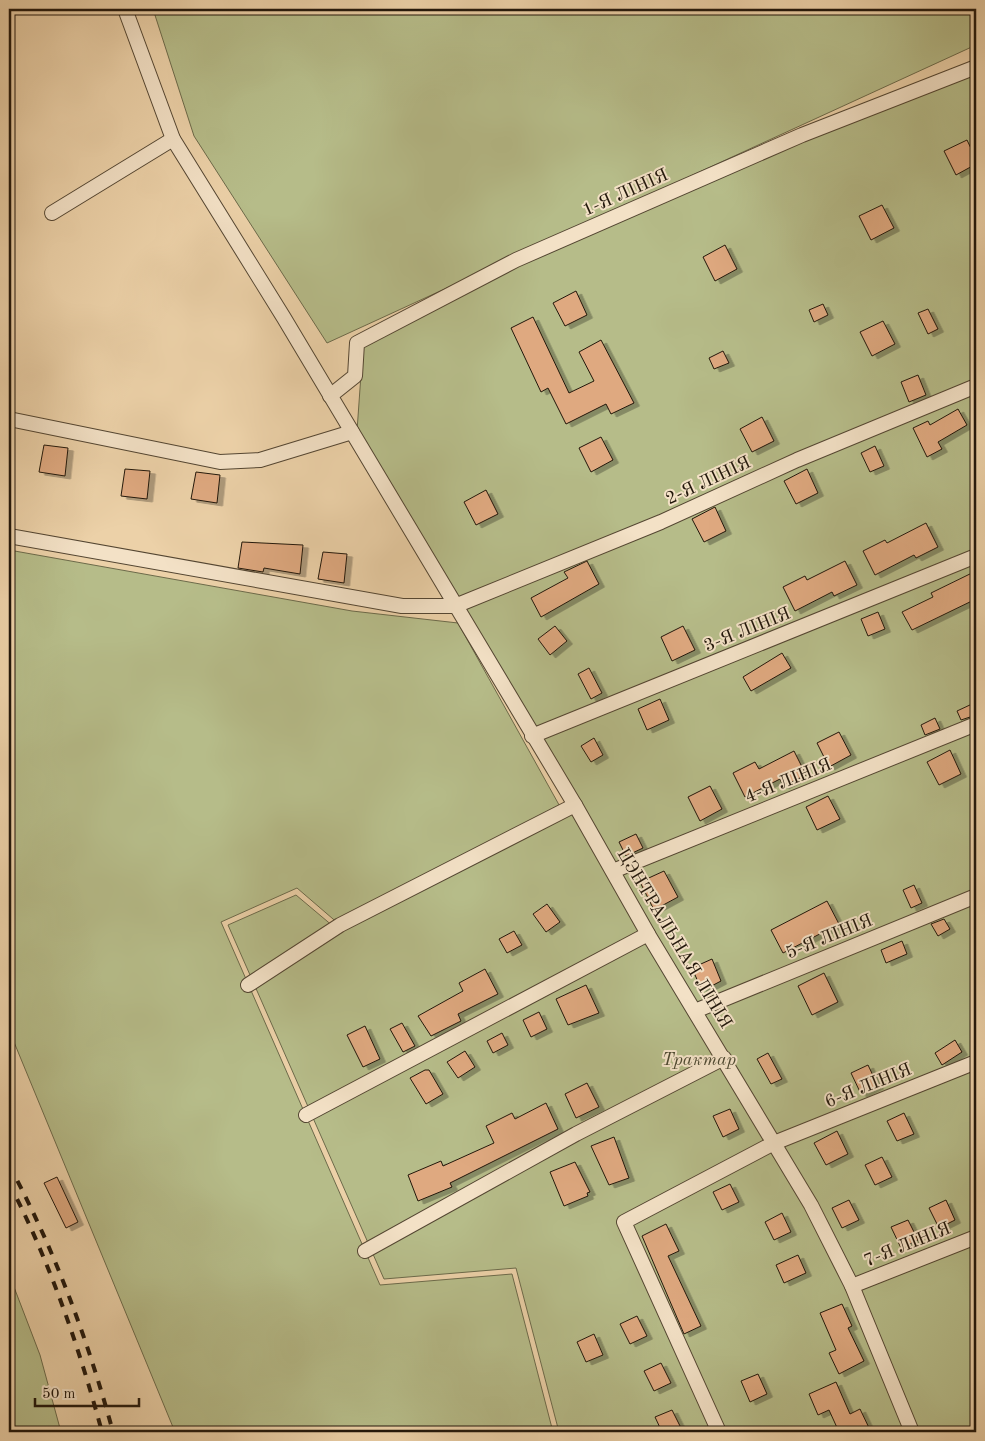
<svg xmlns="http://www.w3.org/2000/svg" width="985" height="1441" font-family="'Old Standard TT',serif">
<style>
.green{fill:#b6bc89;stroke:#6c6a4a}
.building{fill:#dfa980;stroke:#22170b;filter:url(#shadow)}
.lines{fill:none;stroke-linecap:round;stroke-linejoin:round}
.minor-casing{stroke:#544632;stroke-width:16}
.minor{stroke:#f3e1c6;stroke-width:14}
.rail{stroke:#22170b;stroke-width:4;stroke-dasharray:9 9;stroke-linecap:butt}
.labels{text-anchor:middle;stroke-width:4;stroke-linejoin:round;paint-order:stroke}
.street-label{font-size:18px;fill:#22170b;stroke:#f3e1c6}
.park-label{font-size:18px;font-style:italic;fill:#4e4931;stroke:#f3e1c6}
</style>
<defs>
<filter id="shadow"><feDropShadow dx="5.5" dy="3" stdDeviation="0" flood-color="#0004"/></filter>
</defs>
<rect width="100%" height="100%" fill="#ecd1a8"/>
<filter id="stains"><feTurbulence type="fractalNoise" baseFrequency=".004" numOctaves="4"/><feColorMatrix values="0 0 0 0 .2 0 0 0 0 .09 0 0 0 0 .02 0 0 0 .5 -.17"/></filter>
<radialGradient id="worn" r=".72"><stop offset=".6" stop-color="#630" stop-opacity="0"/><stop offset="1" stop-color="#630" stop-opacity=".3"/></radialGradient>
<g class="green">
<path d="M153 9H976V45L327 343 194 136Z"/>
<path d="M976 73V1432H559L516 1268 384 1279 228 925 296 895 340 932 583 807 357 431 363 346 518 265 804 140Z"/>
<path d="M9 550 352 611 458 623 563 812 340 925 297 888 221 922 380 1285 512 1274 553 1432H175L9 1030Z"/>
<path d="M9 1274 40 1355 61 1432H9Z"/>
</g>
<g class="building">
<path d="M967 140 976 159V164L956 175 944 151Z"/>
<path d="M882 205 894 228 871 240 859 216Z"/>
<path d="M725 245 737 269 715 281 703 257Z"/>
<path d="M576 291 587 315 565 326 553 303Z"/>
<path d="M823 304 828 315 814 322 809 310Z"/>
<path d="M928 309 938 329 928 334 918 313Z"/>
<path d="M533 317 569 393 594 381 579 352 601 340 634 403 611 414 606 404 566 424 548 388 541 392 511 328Z"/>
<path d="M883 321 895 344 872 356 860 332Z"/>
<path d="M723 351 729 363 714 369 709 358Z"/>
<path d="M918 375 926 395 909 402 901 382Z"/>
<path d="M958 409 967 425 938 442 942 449 927 457 913 428 928 421 930 425Z"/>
<path d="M762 417 774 441 752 452 740 429Z"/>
<path d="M601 437 613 460 591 472 579 448Z"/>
<path d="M44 445 68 448 65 476 39 472Z"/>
<path d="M875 446 884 466 870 472 861 453Z"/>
<path d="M125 469 150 471 147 499 121 496Z"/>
<path d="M807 469 818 493 796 504 784 481Z"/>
<path d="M196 472 220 475 217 503 191 499Z"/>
<path d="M486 490 498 514 476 525 464 502Z"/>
<path d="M715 507 726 531 704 542 692 519Z"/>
<path d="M926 523 938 547 916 558 914 555 875 575 863 551 885 540 887 543Z"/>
<path d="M242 542 303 545 300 574 264 568 263 572 238 568Z"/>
<path d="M323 552 347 554 344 583 318 579Z"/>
<path d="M587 561 599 584 541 617 531 598 568 578 564 572Z"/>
<path d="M845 561 857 585 834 596 832 592 795 611 783 587 805 576 807 580Z"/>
<path d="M976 571V599L912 630 902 612 933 597 931 593Z"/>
<path d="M878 612 885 629 868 636 861 619Z"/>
<path d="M555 626 567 641 550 655 538 639Z"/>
<path d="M683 626 695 650 672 661 661 637Z"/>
<path d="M782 653 791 668 751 691 743 677Z"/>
<path d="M589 668 602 693 591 699 578 674Z"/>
<path d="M660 699 669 720 647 730 638 709Z"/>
<path d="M972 704 976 715 961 720 957 711Z"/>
<path d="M935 718 940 729 925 735 921 725Z"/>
<path d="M839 732 851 755 829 767 817 743Z"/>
<path d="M594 738 603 755 591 762 581 746Z"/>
<path d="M950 750 961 774 939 785 927 762Z"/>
<path d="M794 751 806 775 783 786 780 779 745 797 733 773 755 762 759 769Z"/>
<path d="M710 786 722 809 700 821 688 797Z"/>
<path d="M828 796 840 819 817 830 806 807Z"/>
<path d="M636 834 643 848 626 856 619 842Z"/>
<path d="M664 871 678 897 654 910 640 882Z"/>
<path d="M914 885 922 903 911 908 903 890Z"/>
<path d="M827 901 839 924 783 953 771 930Z"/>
<path d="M547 904 560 922 546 932 533 914Z"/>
<path d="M944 919 950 929 938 936 931 924Z"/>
<path d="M514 931 522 945 507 953 499 939Z"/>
<path d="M902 941 907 954 886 963 881 950Z"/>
<path d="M712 959 721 981 702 991 692 968Z"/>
<path d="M485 969 498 994 458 1014 461 1021 431 1036 418 1016 463 991 459 983Z"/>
<path d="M824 973 838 1002 812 1015 798 986Z"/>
<path d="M586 985 599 1013 568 1025 556 999Z"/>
<path d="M539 1012 547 1029 531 1037 523 1020Z"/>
<path d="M402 1023 415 1046 403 1052 390 1029Z"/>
<path d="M365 1026 380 1059 363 1067 347 1035Z"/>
<path d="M502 1033 508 1045 493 1053 487 1041Z"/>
<path d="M955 1040 962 1052 942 1065 935 1053Z"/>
<path d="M465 1051 475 1067 458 1078 447 1062Z"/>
<path d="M768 1053 782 1079 771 1084 757 1059Z"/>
<path d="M868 1065 878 1086 861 1094 851 1073Z"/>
<path d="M425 1070H429L443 1094 426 1104 410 1078Z"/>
<path d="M587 1083 599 1107 576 1118 565 1094Z"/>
<path d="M546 1103 558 1129 450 1183 452 1187 418 1201 408 1175 441 1161 443 1166 494 1143 486 1126 512 1113 515 1119Z"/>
<path d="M730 1109 739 1129 723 1137 713 1116Z"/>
<path d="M904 1113 914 1134 897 1141 887 1121Z"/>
<path d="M837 1131 848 1154 826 1165 814 1143Z"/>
<path d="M614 1137 629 1178 609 1185 591 1146Z"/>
<path d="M882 1157 892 1177 875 1185 865 1165Z"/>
<path d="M575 1162 590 1192 587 1193 588 1196 564 1206 550 1172Z"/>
<path d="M57 1177 78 1222 66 1228 44 1183Z"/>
<path d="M730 1184 739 1202 722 1210 713 1192Z"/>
<path d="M849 1200 859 1220 842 1228 832 1208Z"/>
<path d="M946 1200 955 1220 939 1228 929 1208Z"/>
<path d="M782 1213 791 1232 774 1240 765 1222Z"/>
<path d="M908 1220 918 1240 901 1248 891 1227Z"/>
<path d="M666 1224 679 1251 668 1256 701 1326 684 1334 642 1236Z"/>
<path d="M798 1255 806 1273 784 1283 776 1265Z"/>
<path d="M842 1304 852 1326 848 1328 864 1361 839 1374 829 1353 836 1350 820 1313Z"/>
<path d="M637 1316 647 1336 630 1344 620 1324Z"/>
<path d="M594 1334 603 1355 586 1362 577 1342Z"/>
<path d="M661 1363 671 1383 654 1391 644 1371Z"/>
<path d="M758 1374 767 1394 750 1402 741 1381Z"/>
<path d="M836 1382 850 1414 860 1409 871 1432H839L829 1410 818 1415 809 1394Z"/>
<path d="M672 1410 683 1432H662L655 1417Z"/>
</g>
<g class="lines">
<g class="minor-casing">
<g id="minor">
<path d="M125 9 173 139 284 318 575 805 648 934 811 1205 852 1286 912 1432"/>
<path d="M52 213 173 139"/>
<path d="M330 396 355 376 357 343 516 260 802 135 976 67"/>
<path d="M9 419 220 462 260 460 352 432"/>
<path d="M9 536 402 606H455L661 522 797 460 976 386"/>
<path d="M532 736 976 556"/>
<path d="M613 871 976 724"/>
<path d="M248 985 340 925 575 805"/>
<path d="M695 1011 976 896"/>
<path d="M306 1115 648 934"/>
<path d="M365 1251 576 1134 724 1058"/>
<path d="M852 1286 976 1237"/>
<path d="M719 1432 624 1222 774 1143 976 1062"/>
</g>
</g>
<use href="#minor" class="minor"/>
<g class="rail">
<path d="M9 1165C54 1248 88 1340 113 1432"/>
<path d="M9 1183C50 1262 79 1347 102 1432"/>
</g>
</g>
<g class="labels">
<g class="street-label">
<text transform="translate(625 192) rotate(-24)" y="6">1-Я ЛІНІЯ</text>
<text transform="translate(708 480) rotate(-25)" y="6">2-Я ЛІНІЯ</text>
<text transform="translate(747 629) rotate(-22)" y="6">3-Я ЛІНІЯ</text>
<text transform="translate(788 780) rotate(-22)" y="6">4-Я ЛІНІЯ</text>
<text transform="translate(829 936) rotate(-22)" y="6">5-Я ЛІНІЯ</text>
<text transform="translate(675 938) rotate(59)" y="6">ЦЭНТРАЛЬНАЯ ЛІНІЯ</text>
<text transform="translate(868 1085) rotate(-22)" y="6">6-Я ЛІНІЯ</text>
<text transform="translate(907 1244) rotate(-22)" y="6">7-Я ЛІНІЯ</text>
</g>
<g class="park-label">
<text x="699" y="1065">Трактар</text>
</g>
</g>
<rect width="985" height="1441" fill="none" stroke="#ecd1a8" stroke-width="30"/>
<rect x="10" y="10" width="965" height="1421" fill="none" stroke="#22170b" stroke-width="2.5"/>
<rect x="15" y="15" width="955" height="1411" fill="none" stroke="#22170b"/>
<path d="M35 1398v8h104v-8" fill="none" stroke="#22170b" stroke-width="2.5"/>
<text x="42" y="1398" font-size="15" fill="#22170b" stroke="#f3e1c6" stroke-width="4" paint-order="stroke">50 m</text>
<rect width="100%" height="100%" filter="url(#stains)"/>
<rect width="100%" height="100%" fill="url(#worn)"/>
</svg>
